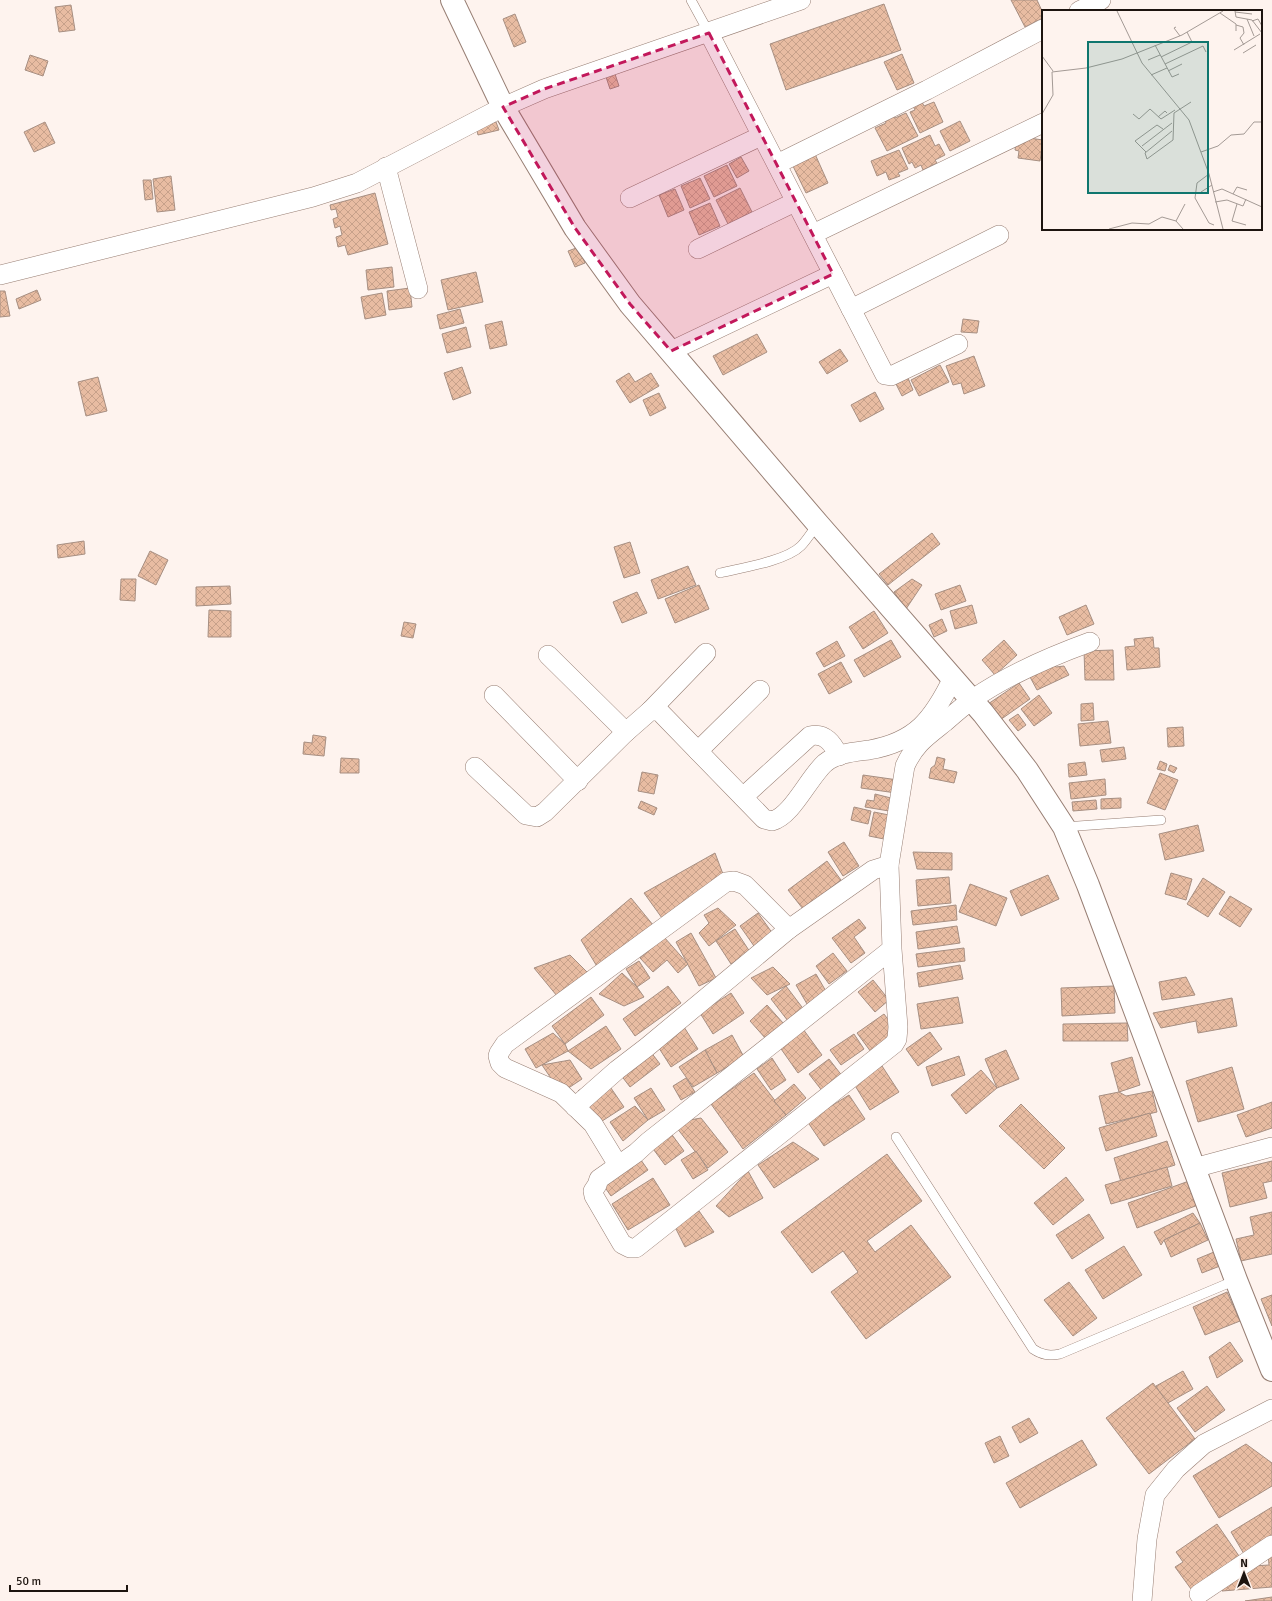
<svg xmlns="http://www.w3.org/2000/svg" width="1272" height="1601" font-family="Signika,sans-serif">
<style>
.building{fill:url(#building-cross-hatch);stroke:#a78f82}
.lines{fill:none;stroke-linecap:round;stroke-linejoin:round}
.service-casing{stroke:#977e73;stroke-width:10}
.minor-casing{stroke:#977e73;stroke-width:20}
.tertiary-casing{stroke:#977e73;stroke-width:24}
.service{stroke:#fff;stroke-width:9}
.minor{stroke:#fff;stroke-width:19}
.tertiary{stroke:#fff;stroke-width:22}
.marked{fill:#c2185b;fill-opacity:0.2;stroke:#c2185b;stroke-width:3;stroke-dasharray:8 5;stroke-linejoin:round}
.inset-road{fill:none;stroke:#a49a95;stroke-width:1}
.view{fill:#0f766e;fill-opacity:0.15;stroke:#0f766e;stroke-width:2}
.inset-edge{fill:none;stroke:#1d140f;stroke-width:2}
</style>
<defs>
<pattern id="building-cross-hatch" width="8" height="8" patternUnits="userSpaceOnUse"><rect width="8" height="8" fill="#e8bca2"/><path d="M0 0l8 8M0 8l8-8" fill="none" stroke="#c7a18a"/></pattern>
</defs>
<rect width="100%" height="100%" fill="#fef3ee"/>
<g class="building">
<path d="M1011 0H1037L1043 13V18L1025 27Z"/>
<path d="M884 4 901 50 786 90 770 44Z"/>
<path d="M71 5 75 30 59 32 55 7Z"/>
<path d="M515 14 526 42 514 47 503 19Z"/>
<path d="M902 54 914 83 897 90 884 62Z"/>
<path d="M30 55 48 61 43 76 25 70Z"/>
<path d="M615 74 619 86 610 89 606 77Z"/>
<path d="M922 102 924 106 934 102 943 122 920 133 910 112 915 110 913 106Z"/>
<path d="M906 113 918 136 887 151 875 128 886 123 884 118 893 114 895 118Z"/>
<path d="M960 121 970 141 950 151 940 131Z"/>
<path d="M45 122 55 143 34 152 24 132Z"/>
<path d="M496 122 499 130 478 135 476 127Z"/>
<path d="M930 135 935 146 939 144 945 155 935 160 937 163 923 170 921 165 915 168 912 162 909 164 902 148Z"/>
<path d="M1022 137 1043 140 1040 161 1018 158 1019 151 1015 150 1016 143Z"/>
<path d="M899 150 908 169 898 173 900 176 889 180 886 172 877 176 871 161Z"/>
<path d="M815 154 828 183 806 193 792 164Z"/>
<path d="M741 157 749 171 737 178 729 164Z"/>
<path d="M727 165 737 186 714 197 704 176Z"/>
<path d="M171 176 175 210 157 212 153 179Z"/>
<path d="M700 178 710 199 690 208 681 186Z"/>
<path d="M143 180H151L153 199 145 200Z"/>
<path d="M740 188 752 212 728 224 716 200Z"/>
<path d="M675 189 684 210 668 217 659 195Z"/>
<path d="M375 193 388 244 348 255 345 245 338 247 336 237 342 235 340 226 335 228 333 219 338 217 336 209 331 210 330 205Z"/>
<path d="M710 203 720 226 699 235 689 212Z"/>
<path d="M579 247 585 263 575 267 568 251Z"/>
<path d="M392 267 394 287 368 290 366 270Z"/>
<path d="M476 272 483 302 448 310 441 280Z"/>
<path d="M410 288 412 307 389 310 387 291Z"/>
<path d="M37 290 41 300 19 309 16 299Z"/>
<path d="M0 291H5L10 316 0 317Z"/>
<path d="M382 293 386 315 365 319 361 297Z"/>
<path d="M460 309 464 323 440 329 437 315Z"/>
<path d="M963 319 979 321 977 333 961 332Z"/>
<path d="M502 321 507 345 490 349 485 325Z"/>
<path d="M466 327 471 347 447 353 442 334Z"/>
<path d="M757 334 767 352 723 375 713 356Z"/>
<path d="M840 349 848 361 827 374 819 362Z"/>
<path d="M974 356 985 386 964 394 961 383 953 385 946 366Z"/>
<path d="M940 365 949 382 919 396 911 380Z"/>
<path d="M462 367 471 393 453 400 444 373Z"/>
<path d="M629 373 635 382 651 373 659 386 630 403 616 381Z"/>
<path d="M98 377 107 411 86 416 78 382Z"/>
<path d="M908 378 913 390 902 396 896 384Z"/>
<path d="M875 392 884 409 860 422 851 405Z"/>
<path d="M659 393 666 408 650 416 643 400Z"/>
<path d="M932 533 940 544 888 585 879 574Z"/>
<path d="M84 541 85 554 58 558 57 545Z"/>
<path d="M630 542 640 573 624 578 614 547Z"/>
<path d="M150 551 168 560 156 585 138 576Z"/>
<path d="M688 566 696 585 658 599 651 580Z"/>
<path d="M121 579H136L135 601 120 600Z"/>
<path d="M912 579 922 585 906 609 894 592Z"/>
<path d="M699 585 709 609 675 623 665 599Z"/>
<path d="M960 585 966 601 941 610 935 594Z"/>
<path d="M230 586 231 604 196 606V587Z"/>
<path d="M637 592 647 613 622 623 613 602Z"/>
<path d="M972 605 977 623 955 629 950 611Z"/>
<path d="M1086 605 1094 624 1067 635 1059 617Z"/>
<path d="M209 610 231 611V637H208Z"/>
<path d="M874 611 888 633 863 649 849 627Z"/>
<path d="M942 619 947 631 934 637 929 625Z"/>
<path d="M404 622 416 624 413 638 401 636Z"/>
<path d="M1153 637 1154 648H1159L1160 667 1127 670 1125 647 1135 646 1134 639Z"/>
<path d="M891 640 901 657 864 677 854 660Z"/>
<path d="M1004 640 1017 655 995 675 982 660Z"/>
<path d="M837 641 845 656 824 667 816 653Z"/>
<path d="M1113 650 1114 680H1085L1084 651Z"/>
<path d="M1051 661 1056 667 1064 666 1069 675 1037 690 1030 677Z"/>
<path d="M841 662 852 682 829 694 818 674Z"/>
<path d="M1019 683 1030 699 1000 720 988 704Z"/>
<path d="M1039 695 1052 713 1034 726 1021 709Z"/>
<path d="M1093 703 1094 720 1081 721V704Z"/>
<path d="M1018 714 1026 725 1018 731 1009 720Z"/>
<path d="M1108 721 1111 743 1080 746 1078 724Z"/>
<path d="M1183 727 1184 746 1168 747 1167 728Z"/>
<path d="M313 735 326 737 324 756 303 754 304 742 312 743Z"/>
<path d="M1124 747 1126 759 1102 762 1100 750Z"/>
<path d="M937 757 945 759 943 769 957 772 954 783 929 778 931 768 935 765Z"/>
<path d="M341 758 359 759V773H340Z"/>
<path d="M1160 761 1167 764 1165 771 1157 769Z"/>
<path d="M1085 762 1087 775 1069 777 1068 764Z"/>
<path d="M1170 765 1177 768 1174 773 1168 770Z"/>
<path d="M642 772 658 775 654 794 638 791Z"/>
<path d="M1160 773 1178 780 1165 810 1147 803Z"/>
<path d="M863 775 898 780 896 793 861 788Z"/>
<path d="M1105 779 1106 795 1071 799 1069 783Z"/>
<path d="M875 794 891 798 895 812 865 807 867 800 874 801Z"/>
<path d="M1121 798V808L1101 809V799Z"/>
<path d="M1096 800 1097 809 1073 811 1072 802Z"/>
<path d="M641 801 657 808 654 815 638 808Z"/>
<path d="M854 807 871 811 868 824 851 820Z"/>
<path d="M874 812 894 816 889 840 869 836Z"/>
<path d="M1198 825 1204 851 1165 860 1159 834Z"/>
<path d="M844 842 859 866 843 876 828 852Z"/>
<path d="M913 852 952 853V870L917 869Z"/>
<path d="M715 853 726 882 667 925 644 893Z"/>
<path d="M827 861 841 880 803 909 788 890Z"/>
<path d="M1171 873 1192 879 1186 900 1165 894Z"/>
<path d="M1048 875 1059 899 1021 916 1010 891Z"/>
<path d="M949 877 951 903 918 906 916 880Z"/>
<path d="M1203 878 1225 892 1208 917 1187 904Z"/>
<path d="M970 884 1007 898 996 926 959 912Z"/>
<path d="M1230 896 1252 909 1240 927 1219 914Z"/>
<path d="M631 898 658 931 601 973 581 940Z"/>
<path d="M956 905 957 920 913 925 911 911Z"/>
<path d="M718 908 736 925 709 946 699 933 709 923 704 915Z"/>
<path d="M758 913 773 934 754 946 740 926Z"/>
<path d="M859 919 866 928 854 937 865 953 851 963 832 938Z"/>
<path d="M957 926 960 943 918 949 916 932Z"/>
<path d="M735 929 750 952 731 964 716 941Z"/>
<path d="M691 933 716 978 699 986 676 942Z"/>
<path d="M664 937 688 964 678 973 667 960 653 972 640 958Z"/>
<path d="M964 948 965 961 918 967 916 954Z"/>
<path d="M833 953 847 971 829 984 816 966Z"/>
<path d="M570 955 594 979 562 1002 534 968Z"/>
<path d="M639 961 650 978 637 987 626 969Z"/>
<path d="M960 965 963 979 919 987 917 973Z"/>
<path d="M773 967 790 984 767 995 751 978Z"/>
<path d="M622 973 637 987 644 997 624 1006 599 994Z"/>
<path d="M816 974 827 993 807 1004 796 985Z"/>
<path d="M1186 977 1195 995 1162 1000 1159 982Z"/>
<path d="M873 980 889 1000 875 1012 858 992Z"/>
<path d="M668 986 681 1003 635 1036 623 1019Z"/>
<path d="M786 986 808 1015 788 1021 771 999Z"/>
<path d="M1114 986 1115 1013 1062 1016 1061 988Z"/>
<path d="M731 993 744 1013 713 1034 700 1013Z"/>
<path d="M591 997 604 1015 565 1044 552 1026Z"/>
<path d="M958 997 963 1023 921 1029 917 1004Z"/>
<path d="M1232 998 1237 1026 1198 1033 1196 1021 1161 1028 1153 1013Z"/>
<path d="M767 1005 784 1024 766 1039 750 1021Z"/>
<path d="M884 1014 898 1033 871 1052 857 1033Z"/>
<path d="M1127 1023 1128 1041H1063V1024Z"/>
<path d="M606 1026 621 1049 591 1069 568 1051Z"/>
<path d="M684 1027 698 1049 671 1067 657 1045Z"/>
<path d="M803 1029 822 1055 798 1073 779 1046Z"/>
<path d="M930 1032 942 1049 918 1066 906 1049Z"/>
<path d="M553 1033 565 1044 568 1051 536 1068 525 1049Z"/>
<path d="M854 1034 864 1049 841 1065 830 1050Z"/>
<path d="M732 1035 744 1057 717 1073 705 1050Z"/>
<path d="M647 1047 660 1064 630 1087 617 1070Z"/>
<path d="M705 1050 717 1073 693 1087 679 1067Z"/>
<path d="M1006 1050 1019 1079 997 1088 985 1059Z"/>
<path d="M959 1056 965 1075 932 1086 926 1067Z"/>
<path d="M1132 1057 1140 1085 1119 1092 1111 1063Z"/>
<path d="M772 1058 786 1080 771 1090 757 1069Z"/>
<path d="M829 1059 843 1077 823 1092 809 1074Z"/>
<path d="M570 1060 582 1079 561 1093 542 1065Z"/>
<path d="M882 1066 899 1092 870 1110 854 1084Z"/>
<path d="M1232 1067 1244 1109 1198 1122 1186 1081Z"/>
<path d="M981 1070 997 1088 966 1114 951 1095Z"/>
<path d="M754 1073 786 1115 743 1149 711 1104Z"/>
<path d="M602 1075 624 1107 599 1123 578 1091Z"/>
<path d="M686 1078 695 1092 681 1100 673 1086Z"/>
<path d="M794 1084 806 1098 786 1115 774 1101Z"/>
<path d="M651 1088 665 1110 648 1120 634 1098Z"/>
<path d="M1152 1091 1157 1112 1106 1124 1099 1096 1119 1092 1126 1096Z"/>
<path d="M849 1095 865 1119 824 1146 807 1121Z"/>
<path d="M1272 1102V1128L1246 1137 1237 1115Z"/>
<path d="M1021 1104 1065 1148 1044 1169 999 1126Z"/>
<path d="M635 1106 648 1120 623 1141 610 1122Z"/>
<path d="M1150 1113 1157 1136 1106 1151 1099 1128Z"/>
<path d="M701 1118 728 1152 708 1168 673 1123Z"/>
<path d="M667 1128 684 1151 665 1165 648 1142Z"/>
<path d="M1167 1141 1175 1165 1121 1182 1114 1158Z"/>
<path d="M793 1142 819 1159 774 1188 758 1165Z"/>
<path d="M696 1151 708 1170 693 1179 681 1160Z"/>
<path d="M636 1153 648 1170 611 1196 599 1179Z"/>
<path d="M887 1154 922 1201 867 1241 875 1252 911 1225 951 1277 866 1339 831 1292 858 1272 843 1251 812 1273 781 1232Z"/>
<path d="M1272 1161V1181L1263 1183 1267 1198 1230 1207 1222 1173Z"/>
<path d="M1167 1167 1172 1186 1111 1204 1105 1185Z"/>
<path d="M748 1171 763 1198 729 1217 716 1206Z"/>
<path d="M1066 1177 1084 1200 1053 1225 1034 1203Z"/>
<path d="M653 1178 670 1205 628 1230 612 1204Z"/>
<path d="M1189 1181 1198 1205 1137 1228 1128 1203Z"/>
<path d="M699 1211 714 1232 685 1247 674 1225Z"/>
<path d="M1272 1212V1254L1241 1261 1236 1239 1254 1235 1250 1217Z"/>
<path d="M1193 1213 1200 1223 1164 1240 1161 1245 1154 1232Z"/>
<path d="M1089 1214 1104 1238 1072 1259 1056 1235Z"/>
<path d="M1200 1223 1208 1240 1171 1257 1164 1240Z"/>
<path d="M1124 1246 1142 1275 1103 1299 1085 1270Z"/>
<path d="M1214 1252 1220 1266 1202 1273 1197 1259Z"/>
<path d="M1069 1282 1097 1318 1073 1336 1044 1300Z"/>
<path d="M1227 1292 1240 1321 1205 1335 1193 1307Z"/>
<path d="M1272 1295V1326L1261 1299Z"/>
<path d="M1230 1342 1243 1361 1217 1378 1209 1357Z"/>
<path d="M1183 1371 1193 1389 1166 1404 1156 1386Z"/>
<path d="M1153 1383 1195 1439 1149 1474 1106 1418Z"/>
<path d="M1207 1386 1225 1410 1195 1432 1177 1408Z"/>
<path d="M1029 1418 1038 1433 1020 1443 1012 1427Z"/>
<path d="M1000 1436 1009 1456 994 1463 985 1443Z"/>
<path d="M1082 1440 1097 1465 1020 1508 1006 1483Z"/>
<path d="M1246 1444 1272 1463V1486L1219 1518 1193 1476Z"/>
<path d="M1272 1507V1538L1244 1554 1231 1532Z"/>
<path d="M1217 1524 1239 1556 1191 1589 1175 1567 1183 1562 1176 1552Z"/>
<path d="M1272 1541V1587L1222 1591 1220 1568 1269 1565 1267 1542Z"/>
<path d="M1272 1597V1601H1245Z"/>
</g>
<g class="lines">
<g class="service-casing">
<g id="service">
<path d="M691 0 709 33"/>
<path d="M720 573C741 568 786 561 801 546 807 540 812 531 818 524"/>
<path d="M1064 827 1161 820"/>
<path d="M896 1137 1033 1349C1042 1355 1049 1356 1060 1354L1236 1280"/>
</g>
</g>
<g class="minor-casing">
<g id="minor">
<path d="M1079 11 1101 0"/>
<path d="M709 33 885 375 891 376 958 344"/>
<path d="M777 164 927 90 1043 29"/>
<path d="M386 167 418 289"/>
<path d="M630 198 761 136"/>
<path d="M813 234 1043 123"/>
<path d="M698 249 795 202"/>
<path d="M0 275 313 197 357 183 503 107 544 89 801 0"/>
<path d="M851 309 999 235"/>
<path d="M671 351 833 274"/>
<path d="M548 655 626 732"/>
<path d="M494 695 578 781"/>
<path d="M650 711 706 653"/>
<path d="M698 751 760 690"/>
<path d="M475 767 526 815 537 817 545 812 626 732 650 711 653 710 660 712 764 819 772 821C792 816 809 777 825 763 837 753 854 752 869 750 916 742 933 719 953 678"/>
<path d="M743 797 810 736C825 732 833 744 839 756"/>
<path d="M892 949 648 1142 636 1153 599 1179 597 1185 593 1191 594 1196 622 1244 630 1248H636L894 1044 897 1039 898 1027 892 949 889 865 905 766C915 744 926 737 945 722 954 714 963 706 973 699 1009 674 1049 657 1090 642"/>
<path d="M575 1107 617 1070 647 1047 789 929 873 870 889 865"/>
<path d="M618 1165 593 1124 561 1093 505 1068 500 1063 498 1056 499 1053 505 1044 726 882 734 881 745 885 789 929"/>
<path d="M1194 1168 1272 1147"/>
<path d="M1199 1594 1272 1545"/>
<path d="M1142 1601 1147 1539 1155 1495 1176 1469 1204 1444 1272 1409"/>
</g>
</g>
<g class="tertiary-casing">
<path id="tertiary" d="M452 0 503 107 575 228 630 304 818 524 983 713 1027 770 1064 827 1088 885 1236 1280 1272 1370"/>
</g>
<use href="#service" class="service"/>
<use href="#minor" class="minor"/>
<use href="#tertiary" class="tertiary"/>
</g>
<path class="marked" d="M709 33 833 274 671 351 630 304 575 228 503 107 544 89Z"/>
<g transform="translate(1042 10)">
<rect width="220" height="220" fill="#fef3ee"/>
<path class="inset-road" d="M75 1 100 53 147 110 167 164 181 219M193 1 194 7 210 10 220 23M193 2 210 4M178 3 194 14V21M205 9 212 26M210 11 216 9 220 16M194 15 201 17 202 23 198 28 202 35M134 17 132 18 138 26M113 35 130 67 137 64M192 40 218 24M201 43 214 35M0 46 11 61M119 47 150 32 145 22M106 50 118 45M123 54 161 36 164 42M126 61 140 54M109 65 125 58M0 104 11 85 10 62 44 58 80 49 140 25 181 1M91 104 97 109 108 99 119 109 133 100M116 107 123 101 125 103M130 121 103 143 105 149 131 130 132 103 149 92M100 136 130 113M104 142 93 131 115 115 121 119M159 142 176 136 189 125 202 124 212 112H220M167 164 155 173 153 188 167 213 172 215M159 182 170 175M171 182 180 179 220 197M191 184 195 177 205 180M173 192 185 190 201 196 204 189M195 194 190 211 204 215M134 211 143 194M67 219 90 213 107 214 120 207 134 211 141 219"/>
<path class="view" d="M46 32H166V183H46Z"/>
<rect width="220" height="220" class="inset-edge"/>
</g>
<g transform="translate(1244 1573)" stroke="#fef3ee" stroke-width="3" paint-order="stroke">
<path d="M0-3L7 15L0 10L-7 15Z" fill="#1d140f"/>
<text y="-6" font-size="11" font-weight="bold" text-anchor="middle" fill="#1d140f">N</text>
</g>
<path d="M10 1585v6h117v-6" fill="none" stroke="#1d140f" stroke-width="2"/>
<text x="16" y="1585" font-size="12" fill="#1d140f" stroke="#fef3ee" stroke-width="3" paint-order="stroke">50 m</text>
</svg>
